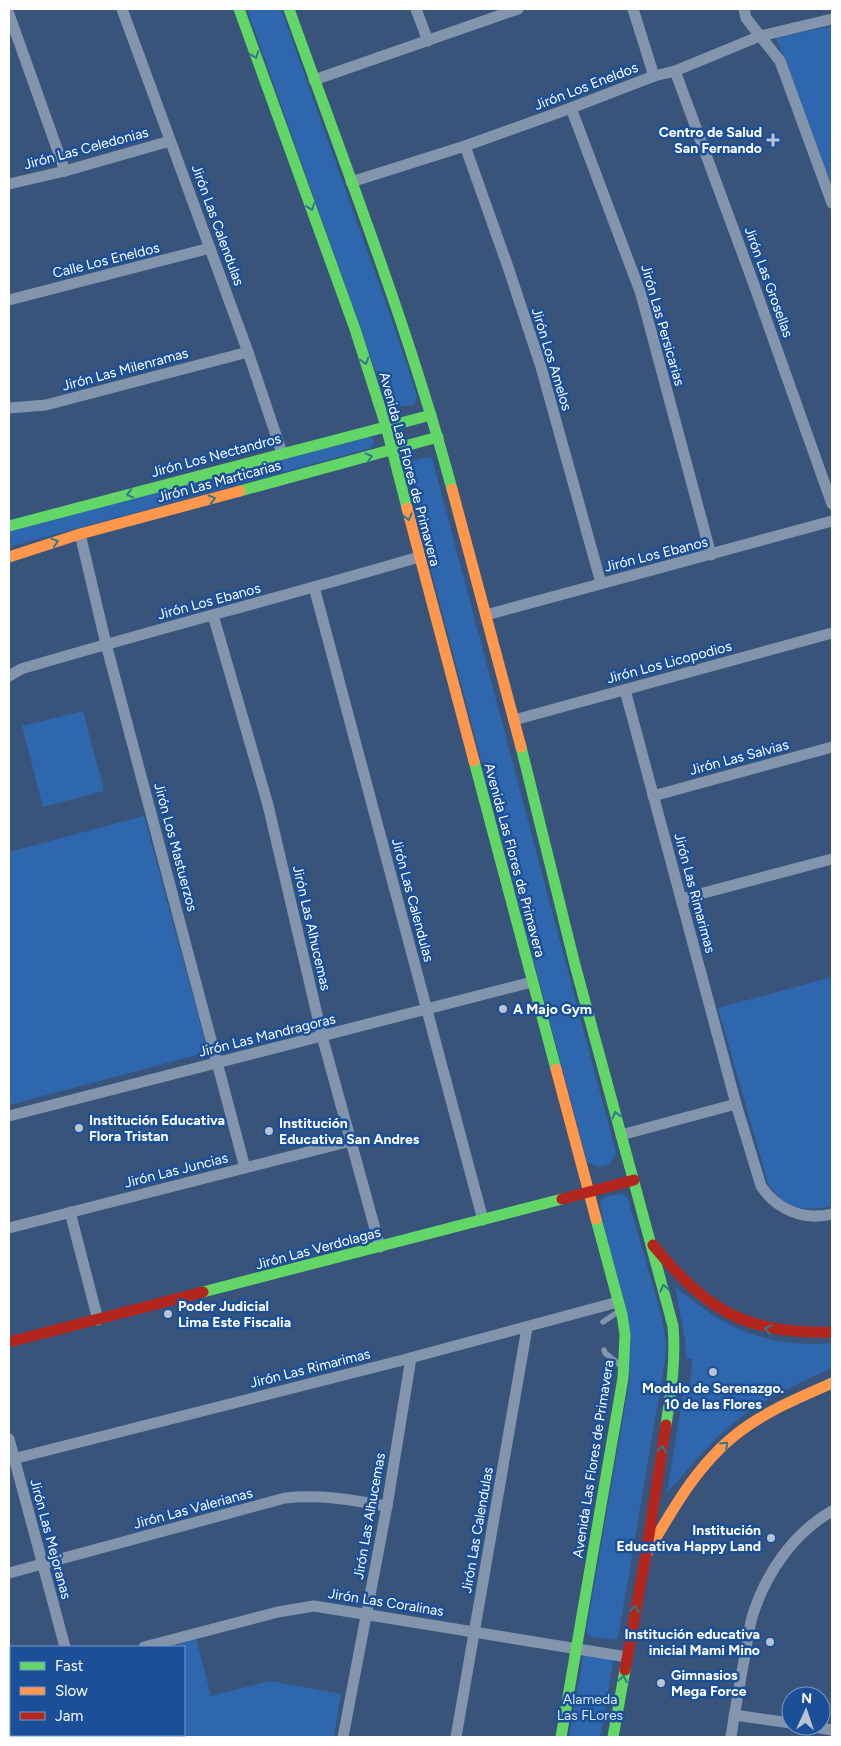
<svg xmlns="http://www.w3.org/2000/svg" width="841" height="1746" font-family="Figtree,sans-serif">
<style>
.green{fill:#2f67ae}
.lines{fill:none;stroke-linecap:round;stroke-linejoin:round}
.lane{stroke:#8295ad;stroke-width:5.5}
.street{stroke:#8295ad;stroke-width:11}
.fast{stroke:#63d668;stroke-width:11}
.slow{stroke:#ff974d;stroke-width:11}
.jam{stroke:#b3261e;stroke-width:11}
.oneway{stroke:#31788a}
.poi-dot{fill:#b9c3d1;stroke:#1b5098;stroke-width:2}
.labels{text-anchor:middle;stroke-width:5;stroke-linejoin:round;paint-order:stroke}
.street-label{font-size:14px;fill:#fff;stroke:#1b5098}
.poi-label{font-size:14px;font-weight:bold;fill:#fff;stroke:#1b5098;text-anchor:start}
.park-label{font-size:14px;fill:#d7e7fb;stroke:#1b5098}
</style>
<rect width="100%" height="100%" fill="#38547b"/>
<g class="green">
<path d="M247 9H281L390 315 417 396 414 405 395 407 388 406Z"/>
<path d="M832 26V185L776 38Z"/>
<path d="M369 437 373 439 374 444 371 448 9 547V531Z"/>
<path d="M427 457 432 458 616 1153 610 1164 598 1167 587 1162 404 468 406 463Z"/>
<path d="M83 711 104 791 43 807 22 726Z"/>
<path d="M144 816 208 1052 9 1105V852Z"/>
<path d="M832 977V1206C804 1212 784 1209 768 1183L718 1008Z"/>
<path d="M621 1194 627 1196 661 1314 666 1343 665 1360 618 1638 613 1640 589 1636 586 1632 630 1378 600 1202 604 1197Z"/>
<path d="M675 1287C689 1297 702 1308 716 1317 751 1339 792 1347 832 1343V1368C799 1383 765 1398 736 1421 710 1442 689 1468 667 1493L684 1389H690L692 1359H686L685 1339Z"/>
<path d="M196 1639 211 1696 270 1681 341 1694 334 1737H98V1735H184V1647H164Z"/>
<path d="M585 1654 612 1659 613 1662 600 1737H569L583 1656Z"/>
</g>
<g class="lines">
<g class="lane">
<path d="M603 1322 619 1311"/>
<path d="M604 1350 605 1353 620 1365"/>
</g>
<g class="street">
<path d="M122 9 248 352 282 453"/>
<path d="M416 9 428 41"/>
<path d="M633 9 654 76"/>
<path d="M744 9 746 18 780 61 832 203"/>
<path d="M9 14 65 171"/>
<path d="M675 71 753 282 832 504"/>
<path d="M314 80 518 9"/>
<path d="M571 108 641 294 711 555"/>
<path d="M465 146 508 267 541 367 601 583"/>
<path d="M351 182 465 146 571 108 654 76 675 71 760 36 832 19"/>
<path d="M9 184 65 171 170 141"/>
<path d="M9 300 210 248"/>
<path d="M9 408 46 405 248 352"/>
<path d="M80 534 106 644 245 1168"/>
<path d="M314 587 483 1220"/>
<path d="M213 615 268 805 322 1036 380 1247"/>
<path d="M486 615 832 521"/>
<path d="M9 676 21 669C153 630 286 596 419 557"/>
<path d="M625 690 736 1104 761 1186C777 1210 804 1221 832 1214"/>
<path d="M514 720 832 633"/>
<path d="M653 796 832 747"/>
<path d="M681 899 832 859"/>
<path d="M9 1116 532 982"/>
<path d="M621 1135 736 1104"/>
<path d="M70 1212 98 1320"/>
<path d="M9 1228 351 1141"/>
<path d="M9 1439 65 1647"/>
<path d="M9 1460 399 1361 618 1302"/>
<path d="M9 1573 285 1498C322 1494 351 1500 387 1506"/>
<path d="M144 1647 278 1612 314 1606 627 1657"/>
<path d="M9 1680H11"/>
<path d="M734 1715 791 1723"/>
<path d="M809 1726 832 1730"/>
<path d="M87 1735 88 1737"/>
<path d="M343 1737 387 1506 411 1358"/>
<path d="M456 1737 527 1328"/>
<path d="M731 1737C735 1710 740 1682 745 1655 747 1641 749 1627 753 1614 767 1571 794 1533 832 1511"/>
</g>
<g class="fast">
<path d="M239 9 355 329 386 426 407 508"/>
<path d="M289 9C346 168 408 326 452 489"/>
<path d="M240 491 438 437"/>
<path d="M9 526 431 415"/>
<path d="M521 747 575 965 673 1326C676 1360 671 1392 666 1425"/>
<path d="M474 761 556 1069"/>
<path d="M203 1292 562 1199"/>
<path d="M561 1737 623 1378 625 1334 622 1315 596 1219"/>
<path d="M613 1737 625 1670"/>
</g>
<g class="slow">
<path d="M452 489 521 747"/>
<path d="M407 508 474 761"/>
<path d="M9 557 80 534 240 491"/>
<path d="M556 1069 596 1219"/>
<path d="M647 1553C674 1507 701 1458 746 1427 773 1408 803 1396 832 1383"/>
</g>
<g class="jam">
<path d="M562 1199 634 1180"/>
<path d="M653 1245C706 1310 747 1335 832 1332"/>
<path d="M9 1342 203 1292"/>
<path d="M625 1670 646 1554 666 1425"/>
</g>
</g>
<defs><path id="oneway-chevron" d="M-2-3.5L2.5 0L-2 3.5" fill="none" stroke-width="1.6" stroke-linecap="round" stroke-linejoin="round" transform="scale(1.25)"/></defs>
<g class="oneway">
<use href="#oneway-chevron" transform="translate(255 55) rotate(70)"/>
<use href="#oneway-chevron" transform="translate(311 207) rotate(70)"/>
<use href="#oneway-chevron" transform="translate(365 361) rotate(73)"/>
<use href="#oneway-chevron" transform="translate(369 457) rotate(-15)"/>
<use href="#oneway-chevron" transform="translate(130 494) rotate(165)"/>
<use href="#oneway-chevron" transform="translate(212 499) rotate(-15)"/>
<use href="#oneway-chevron" transform="translate(408 517) rotate(76)"/>
<use href="#oneway-chevron" transform="translate(55 542) rotate(-18)"/>
<use href="#oneway-chevron" transform="translate(616 1115) rotate(-105)"/>
<use href="#oneway-chevron" transform="translate(664 1288) rotate(-104)"/>
<use href="#oneway-chevron" transform="translate(768 1329) rotate(-167)"/>
<use href="#oneway-chevron" transform="translate(725 1445) rotate(-44)"/>
<use href="#oneway-chevron" transform="translate(662 1449) rotate(-81)"/>
<use href="#oneway-chevron" transform="translate(635 1609) rotate(-80)"/>
<use href="#oneway-chevron" transform="translate(623 1679) rotate(-80)"/>
</g>
<g class="poi-dot">
<path d="M770.5 132.5h5v5h5v5h-5v5h-5v-5h-5v-5h5z"/>
<circle cx="503" cy="1009" r="5"/>
<circle cx="79" cy="1128" r="5"/>
<circle cx="269" cy="1131" r="5"/>
<circle cx="168" cy="1314" r="5"/>
<circle cx="713" cy="1372" r="5"/>
<circle cx="771" cy="1538" r="5"/>
<circle cx="770" cy="1642" r="5"/>
<circle cx="661" cy="1683" r="5"/>
</g>
<g class="labels">
<g class="street-label">
<text transform="translate(586 86) rotate(-21)" y="5">Jirón Los Eneldos</text>
<text transform="translate(86 148) rotate(-15)" y="5">Jirón Las Celedonias</text>
<text transform="translate(218 225) rotate(70)" y="5">Jirón Las Calendulas</text>
<text transform="translate(106 260) rotate(-14)" y="5">Calle Los Eneldos</text>
<text transform="translate(769 282) rotate(70)" y="5">Jirón Las Grosellas</text>
<text transform="translate(663 325) rotate(74)" y="5">Jirón Las Persicarias</text>
<text transform="translate(552 359) rotate(73)" y="5">Jirón Los Amelos</text>
<text transform="translate(125 369) rotate(-15)" y="5">Jirón Las Milenramas</text>
<text transform="translate(216 455) rotate(-15)" y="5">Jirón Los Nectandros</text>
<text transform="translate(410 469) rotate(75)" y="5">Avenida Las Flores de Primavera</text>
<text transform="translate(219 481) rotate(-15)" y="5">Jirón Las Marticarias</text>
<text transform="translate(656 554) rotate(-14)" y="5">Jirón Los Ebanos</text>
<text transform="translate(209 601) rotate(-15)" y="5">Jirón Los Ebanos</text>
<text transform="translate(669 662) rotate(-15)" y="5">Jirón Los Licopodios</text>
<text transform="translate(739 757) rotate(-15)" y="5">Jirón Las Salvias</text>
<text transform="translate(176 847) rotate(75)" y="5">Jirón Los Mastuerzos</text>
<text transform="translate(515 860) rotate(75)" y="5">Avenida Las Flores de Primavera</text>
<text transform="translate(695 893) rotate(75)" y="5">Jirón Las Rimarimas</text>
<text transform="translate(413 900) rotate(75)" y="5">Jirón Las Calendulas</text>
<text transform="translate(312 928) rotate(77)" y="5">Jirón Las Alhucemas</text>
<text transform="translate(267 1035) rotate(-14)" y="5">Jirón Las Mandragoras</text>
<text transform="translate(176 1170) rotate(-14)" y="5">Jirón Las Juncias</text>
<text transform="translate(318 1248) rotate(-15)" y="5">Jirón Las Verdolagas</text>
<text transform="translate(310 1368) rotate(-14)" y="5">Jirón Las Rimarimas</text>
<text transform="translate(593 1459) rotate(-81)" y="5">Avenida Las Flores de Primavera</text>
<text transform="translate(193 1508) rotate(-15)" y="5">Jirón Las Valerianas</text>
<text transform="translate(369 1516) rotate(-80)" y="5">Jirón Las Alhucemas</text>
<text transform="translate(477 1530) rotate(-80)" y="5">Jirón Las Calendulas</text>
<text transform="translate(51 1539) rotate(75)" y="5">Jirón Las Mejoranas</text>
<text transform="translate(386 1602) rotate(9)" y="5">Jirón Las Coralinas</text>
</g>
<g class="poi-label">
<text x="762" y="137" text-anchor="end">Centro de Salud<tspan x="762" dy="16">San Fernando</tspan></text>
<text x="513" y="1014">A Majo Gym</text>
<text x="89" y="1125">Institución Educativa<tspan x="89" dy="16">Flora Tristan</tspan></text>
<text x="279" y="1128">Institución<tspan x="279" dy="16">Educativa San Andres</tspan></text>
<text x="178" y="1311">Poder Judicial<tspan x="178" dy="16">Lima Este Fiscalia</tspan></text>
<text x="713" y="1393" text-anchor="middle">Modulo de Serenazgo.<tspan x="713" dy="16">10 de las Flores</tspan></text>
<text x="761" y="1535" text-anchor="end">Institución<tspan x="761" dy="16">Educativa Happy Land</tspan></text>
<text x="760" y="1639" text-anchor="end">Institución educativa<tspan x="760" dy="16">inicial Mami Mino</tspan></text>
<text x="671" y="1680">Gimnasios<tspan x="671" dy="16">Mega Force</tspan></text>
</g>
<g class="park-label">
<text x="590" y="1704">Alameda<tspan x="590" dy="16">Las FLores</tspan></text>
</g>
</g>
<rect width="841" height="1746" fill="none" stroke="#ffffff" stroke-width="20"/>
<rect x="10" y="1646" width="175" height="90" fill="#1b5098" stroke="#7696c1"/>
<rect x="20" y="1662" width="25" height="8" fill="#63d668" stroke="#7696c1"/>
<text x="55" y="1671" font-size="15" fill="#ffffff">Fast</text>
<rect x="20" y="1687" width="25" height="8" fill="#ff974d" stroke="#7696c1"/>
<text x="55" y="1696" font-size="15" fill="#ffffff">Slow</text>
<rect x="20" y="1712" width="25" height="8" fill="#b3261e" stroke="#7696c1"/>
<text x="55" y="1721" font-size="15" fill="#ffffff">Jam</text>
<g transform="translate(806 1711) rotate(3)"><circle r="24" fill="#1b5098" stroke="#7696c1"/>
<path d="M0-4L9 19L0 12L-9 19Z" fill="#b9c3d1"/>
<text y="-8" font-size="14" font-weight="bold" text-anchor="middle" fill="#ffffff">N</text>
</g>
</svg>
